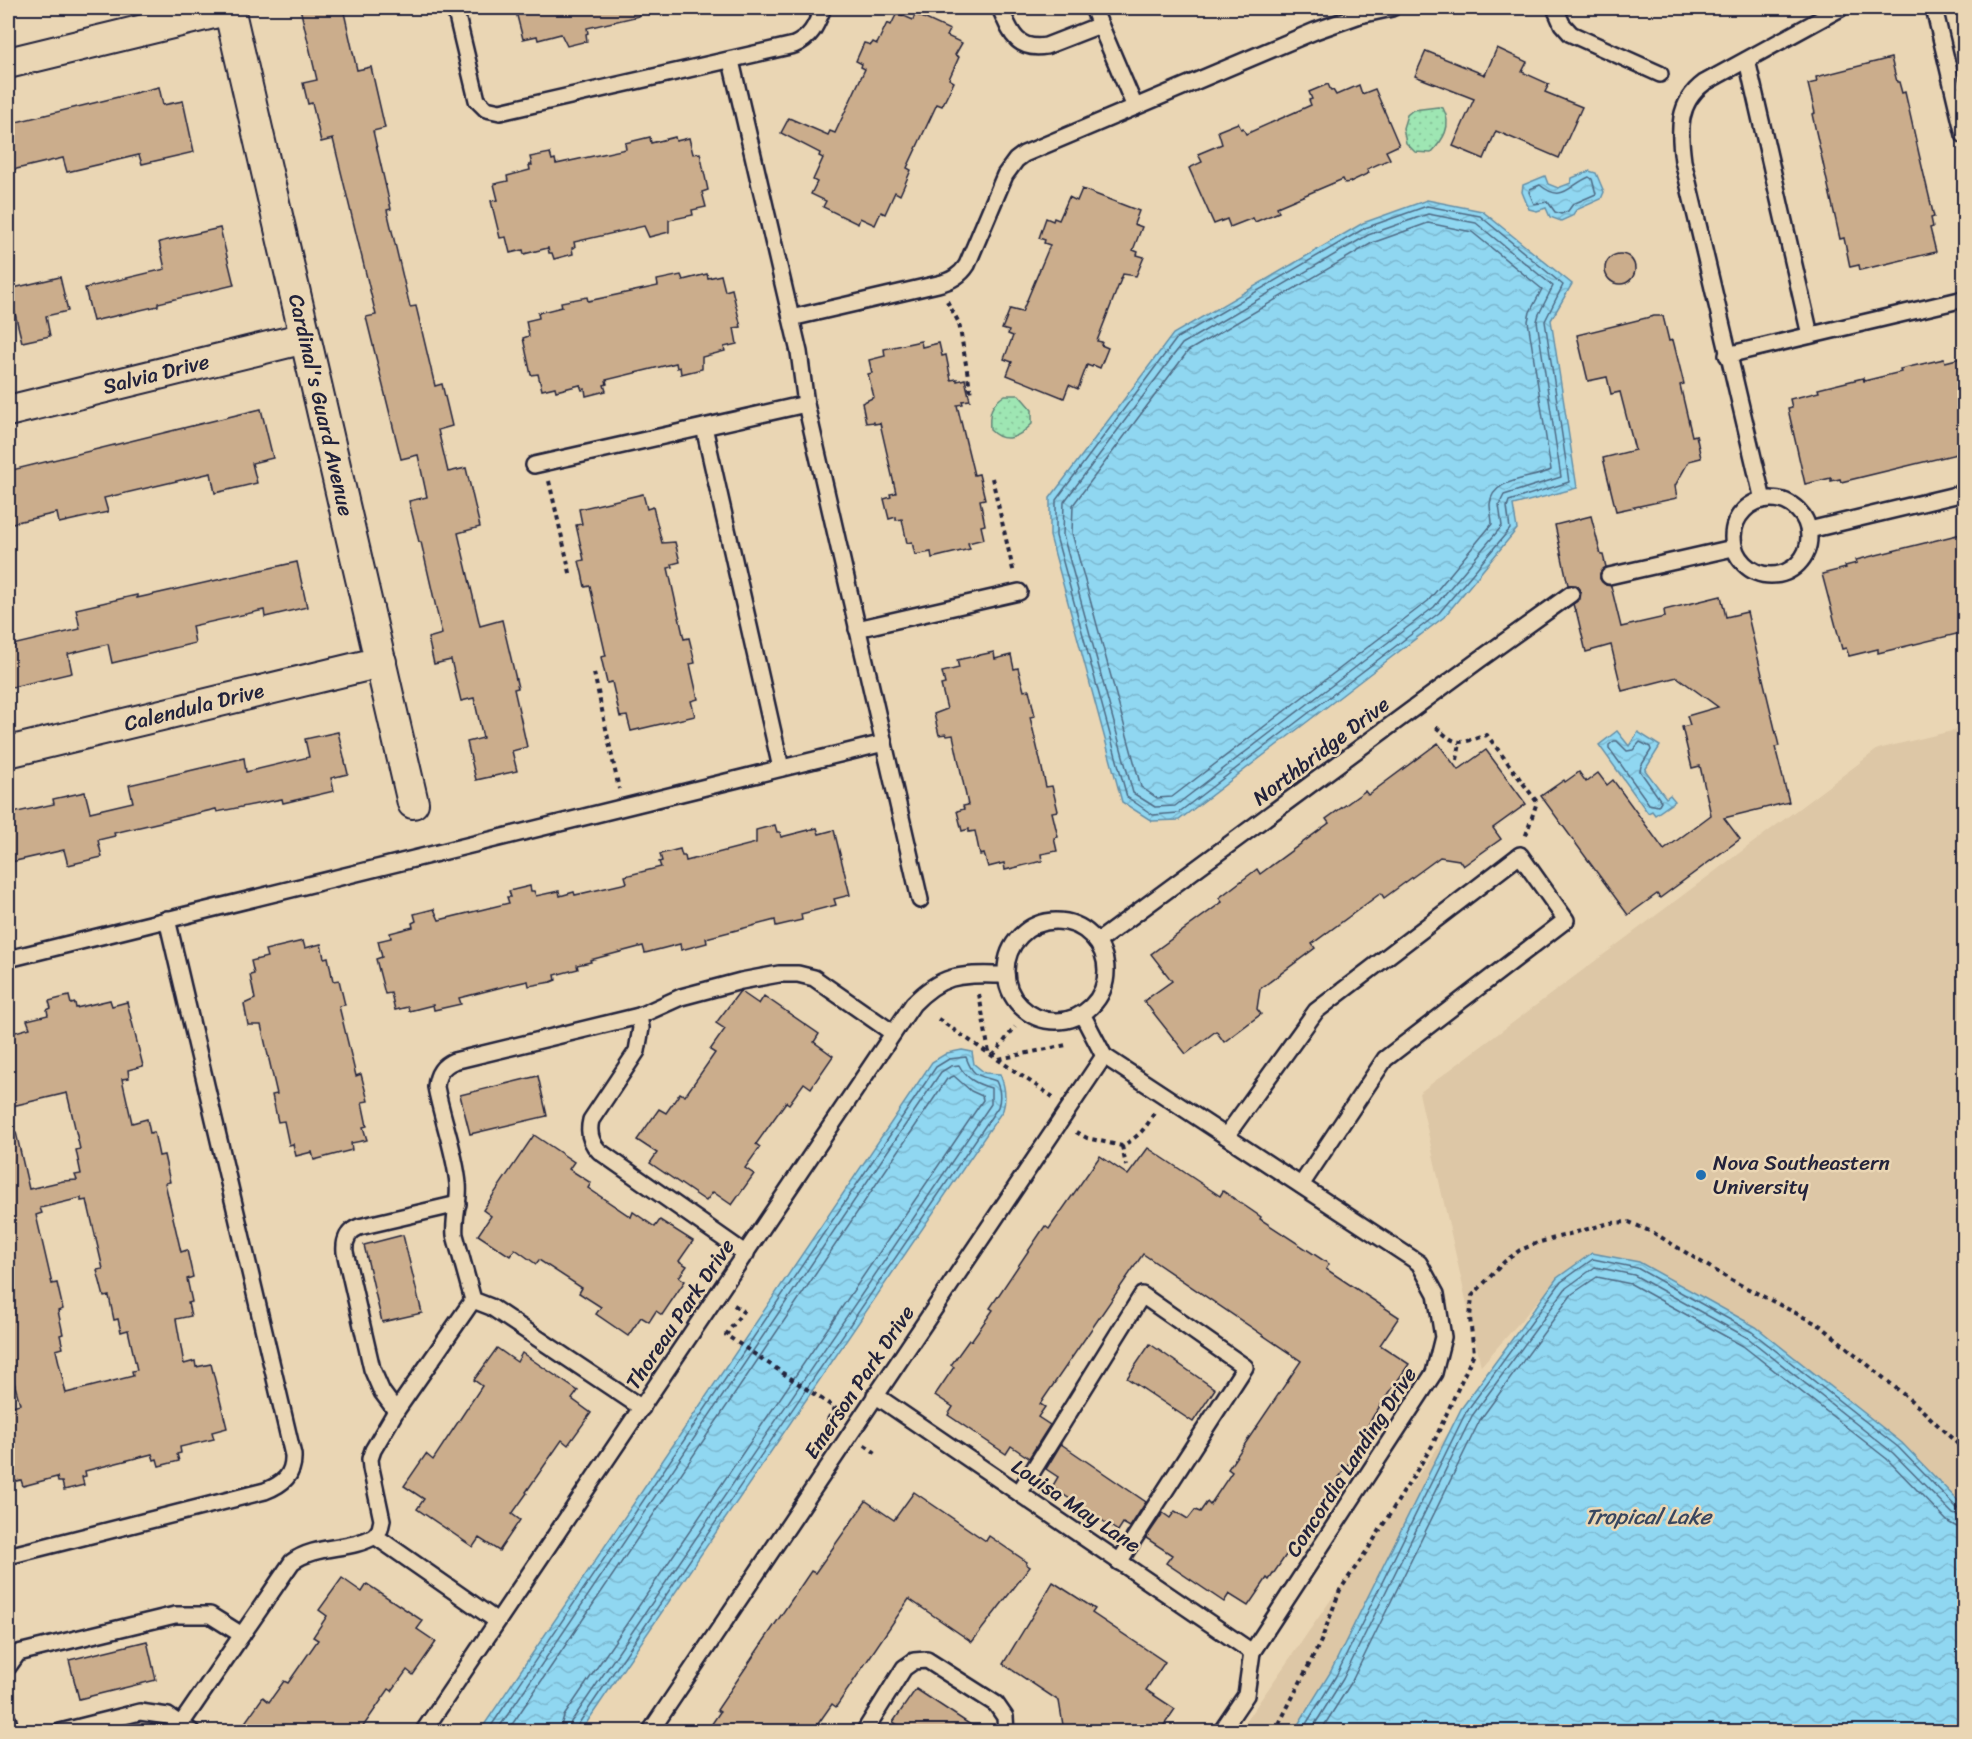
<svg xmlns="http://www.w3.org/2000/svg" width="1972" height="1739" font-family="Sriracha,sans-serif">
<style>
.built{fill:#ddc7a6}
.grass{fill:url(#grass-dots);stroke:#608477;stroke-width:1.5}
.water{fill:url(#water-waves);stroke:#648fa8;stroke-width:1.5}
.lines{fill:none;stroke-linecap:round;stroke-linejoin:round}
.shore{stroke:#4e6a84;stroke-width:1.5}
.building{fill:#cbad8c;stroke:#22223b;stroke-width:1.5;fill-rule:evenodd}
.lane-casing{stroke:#22223b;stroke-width:20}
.street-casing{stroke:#22223b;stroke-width:34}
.path{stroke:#22223b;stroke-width:4;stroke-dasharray:4.5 4.5;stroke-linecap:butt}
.lane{stroke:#ead6b4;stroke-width:15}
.street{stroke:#ead6b4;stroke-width:30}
.poi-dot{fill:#1f6fb2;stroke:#ead6b4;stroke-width:2}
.labels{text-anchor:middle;stroke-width:5;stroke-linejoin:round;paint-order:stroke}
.street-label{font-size:21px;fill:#22223b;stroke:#ead6b4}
.poi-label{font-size:21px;fill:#22223b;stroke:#ead6b4;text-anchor:start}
.water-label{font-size:22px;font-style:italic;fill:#38465f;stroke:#ead6b4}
</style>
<defs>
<pattern id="grass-dots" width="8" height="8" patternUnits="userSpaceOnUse" patternTransform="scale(1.5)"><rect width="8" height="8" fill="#9ee6b3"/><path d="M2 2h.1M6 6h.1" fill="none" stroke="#88c59b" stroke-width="1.8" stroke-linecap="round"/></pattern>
<pattern id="water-waves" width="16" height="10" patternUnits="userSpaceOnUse" patternTransform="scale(1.5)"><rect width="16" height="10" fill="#90d7f1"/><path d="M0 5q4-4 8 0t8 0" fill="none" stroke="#7cb8d0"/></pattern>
</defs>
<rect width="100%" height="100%" fill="#ead6b4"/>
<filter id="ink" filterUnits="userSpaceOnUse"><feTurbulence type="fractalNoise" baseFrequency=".0167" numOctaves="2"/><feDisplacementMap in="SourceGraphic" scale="12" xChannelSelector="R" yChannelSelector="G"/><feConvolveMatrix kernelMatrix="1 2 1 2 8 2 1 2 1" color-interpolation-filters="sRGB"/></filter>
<g filter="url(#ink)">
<path class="built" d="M1964 728V1731L1238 1732 1552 1285 1481 1366 1419 1093 1878 749Z"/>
<g class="grass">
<path d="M1438 107 1443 108C1453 126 1443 140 1431 153L1415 152 1406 143 1403 128 1407 115 1413 110Z"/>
<path d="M1005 395H1019L1032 410V424C1019 437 1005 445 990 430 989 412 990 405 1005 395Z"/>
</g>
<g class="water">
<path d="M1589 171 1596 173 1604 192 1601 199 1576 210 1572 216 1561 221 1550 217 1546 208 1537 211 1529 209 1522 192 1523 185 1545 176 1548 184 1558 188 1571 183 1572 178Z"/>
<path d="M1427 200 1482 211 1572 284 1551 320 1577 488 1513 505 1517 529 1444 617 1179 820 1152 821 1122 802 1050 536V498L1173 334 1363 223Z"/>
<path d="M1617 731 1629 746 1638 732 1660 746 1645 770 1666 798 1670 795 1675 801 1655 815 1652 811 1648 813 1599 745Z"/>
<path d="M962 1050 972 1052 974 1064 985 1073 1000 1074C1005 1086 1007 1097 1003 1110L581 1731H480L932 1062 947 1053Z"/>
<path d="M1592 1253 1639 1262 1756 1327 1902 1443 1964 1507V1731H1294L1330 1673 1461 1409 1557 1278Z"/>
</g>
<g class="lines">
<g class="shore">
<path d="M1589 177 1592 179 1596 194 1573 204 1568 211 1561 214 1555 212 1548 202 1534 204 1529 192 1530 189 1540 185C1563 204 1569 185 1589 177Z"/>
<path d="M1427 206 1480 216 1563 285 1545 321 1569 482 1509 501 1507 507 1510 529 1439 613 1178 813 1153 815 1127 797 1056 536V500L1177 338 1365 228Z"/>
<path d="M1428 214 1476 223 1553 286 1539 314 1537 321 1561 477 1504 495 1499 505 1502 526 1434 607 1175 806 1155 807 1133 793 1063 535 1064 502 1182 344 1368 235Z"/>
<path d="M1428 223 1472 232 1542 289 1530 312 1528 321 1551 470C1532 480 1492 477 1490 504 1490 511 1492 518 1492 524L1428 601 1172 797 1157 798 1141 787 1072 533 1073 505 1188 351 1372 243Z"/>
<path d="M1614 741H1617L1627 751 1633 750 1640 742 1650 747 1651 750 1641 766 1640 771 1661 801 1658 806 1649 804 1609 748V745Z"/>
<path d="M487 1732 936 1067 949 1059 966 1057C973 1077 978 1075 996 1081 1000 1089 1001 1098 998 1107L577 1726 576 1732"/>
<path d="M496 1732 941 1072 951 1066 959 1065C966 1079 977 1084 991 1088V1104L571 1722 568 1732"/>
<path d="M507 1732 947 1079 954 1076 971 1091 982 1096 983 1100 564 1716 559 1732"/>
<path d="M1301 1732 1336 1676 1466 1412 1561 1282 1593 1259 1637 1268 1752 1332 1898 1447 1958 1509 1964 1511"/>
<path d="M1310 1732 1343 1679 1472 1416 1566 1288 1595 1267 1634 1275 1748 1338 1893 1453 1953 1514 1964 1518"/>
<path d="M1320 1732 1351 1683 1480 1420 1572 1294 1597 1277 1631 1284 1743 1346 1887 1459 1948 1522 1957 1527H1964"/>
</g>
</g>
<g class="building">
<path d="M300 8H343L357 70 371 67 385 128 373 131 391 209 387 210 410 307 416 306 435 386 442 384 452 426 438 430 448 472 466 468 480 527 458 533 480 626 502 620 518 688 514 689 527 747 512 751 517 771 476 780 467 742 483 738 474 698 461 701 451 660 434 664 428 638 442 634 421 542H419L409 501 427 497 418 455 401 459 366 317 376 315 333 139 321 142 312 103 308 104 303 83 317 80Z"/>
<path d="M515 8H638L639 16 587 28 588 33 586 34 587 41 567 46 561 34 538 40 537 36 523 39Z"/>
<path d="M897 13 913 20 915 14 950 30 947 36 962 43 955 55 959 57 949 79 954 82 942 106 937 104 907 168 911 170 900 195 895 192 885 214 881 212 875 225 860 218 858 224 823 207 826 201 811 194 817 182 813 180 823 158 819 156 820 153 781 133 789 118 828 135 830 131 835 133 865 69 861 67 862 64 856 61 864 43 871 45 873 42 877 44 887 23 891 25Z"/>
<path d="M1497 48 1527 62 1522 72 1549 84 1545 92 1582 107 1559 158 1496 131 1484 159 1453 146 1474 99 1415 76 1426 51 1485 75Z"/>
<path d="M1891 58 1897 82H1899L1902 93 1905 92 1919 154 1934 217 1931 218 1933 227 1930 228 1936 252 1860 270 1859 265 1850 267 1844 238 1840 239 1812 114 1815 113 1808 84 1817 82 1816 77Z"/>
<path d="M1328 84 1331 91 1333 90 1336 95 1359 85 1362 94 1375 89 1399 145 1386 151 1390 159 1367 169 1369 173 1350 182 1345 183 1343 179 1277 207 1279 212 1255 222 1253 218 1230 227 1227 219 1214 224 1189 168 1202 162 1198 154 1222 144 1218 131 1238 123 1241 129 1243 128 1246 134 1311 105 1309 100 1312 99 1309 92Z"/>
<path d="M159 87 163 105 183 101 194 152 142 164 139 155 67 172 63 158 8 171V124Z"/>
<path d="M650 137 651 143 675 137 676 141 689 138 693 154 700 153 708 190 702 192 706 207 692 210 693 215 669 220V232L649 237 644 226 574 242 575 247 572 248 573 254 554 259 552 253H549L548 248 524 254 523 250 510 253 506 237 500 238 491 201 498 200 494 184 508 181 507 176 530 170 529 165H532L530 157 550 153 552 160 555 159 556 164 626 149 625 143Z"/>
<path d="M1082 189 1139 211 1134 224 1142 227 1133 250 1138 252 1137 255 1144 257 1136 276 1123 274 1097 341 1102 342 1101 345 1108 348 1100 368 1093 365 1092 367 1087 365 1078 389 1069 385 1064 398 1007 375 1012 362 1004 359 1013 336 1008 334 1009 331 1002 329 1010 309 1022 312 1050 245 1044 243 1045 240 1039 238 1046 218 1053 221 1054 218 1059 220 1069 197 1077 201Z"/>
<path d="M220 228 234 285 158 303V306L93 321 85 288 165 269 159 242Z"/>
<circle cx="1620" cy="269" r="15"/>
<path d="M707 274 708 278 721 275 725 291 732 289 741 327 734 328 737 344 724 347 725 351 702 357V369L681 374 680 367 677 368 676 363 606 380 607 384 604 385 606 391 586 396 585 389 582 390 580 385 556 391 555 387 542 390 538 374 531 375 523 338 529 336 526 321 539 318 538 313 562 307 561 302 587 297 588 301 658 286 657 280 681 275 683 280Z"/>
<path d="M60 277 68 311 46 316 50 336 22 342 9 289Z"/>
<path d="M1654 316H1663L1669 341 1673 340 1684 384 1680 385 1692 436 1696 435 1701 458 1689 461 1675 486 1677 498 1616 511 1603 458 1635 450 1620 392 1611 394 1607 377 1588 381 1577 335Z"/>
<path d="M921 341 922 347 939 343 942 356 946 355 951 380 957 379V381L965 379 970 400 962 401 963 404 957 405 974 475 979 474 985 499 980 500 985 525 981 526 984 539 968 543 970 549 932 558 931 552 915 555 912 542 907 543 902 519 896 520V517L889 519 884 499 891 497 890 494 896 493 880 423 874 424V422L866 423 862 403 874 397 868 374 872 373 869 360 885 356 884 349Z"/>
<path d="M1965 357V452L1841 482 1840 479 1831 481V478L1805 484 1788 409 1792 408 1790 399 1819 392 1818 389 1863 378 1864 381 1901 372 1900 369 1944 359 1945 362Z"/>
<path d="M261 409 273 458 252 463 257 483 215 493 211 473 104 498 108 512 59 523 57 513 8 524V471Z"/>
<path d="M643 494 647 509 653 507 662 543 675 542 680 562 672 564 673 567 668 568 684 639 689 638 692 650 695 663 690 664 698 699 691 701 695 716 631 731 627 716 620 717 612 682 607 683 601 657 606 656 590 586 585 587 582 573 579 561 584 560 576 525 582 524 579 509Z"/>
<path d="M1591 516 1601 555H1603L1606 567 1600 573V579L1606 585 1611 586 1621 627 1665 617 1664 610 1721 596 1726 617 1747 612 1779 746 1775 747 1789 802 1724 818 1740 839 1660 898 1657 894 1628 915 1541 796 1564 780 1565 782 1579 772 1586 782 1598 773 1607 785 1613 780 1664 850 1711 815 1700 766 1692 768 1682 727 1690 725 1687 716 1718 707 1677 677 1622 691 1611 645 1586 652 1576 610 1575 611 1573 604 1580 599 1581 592 1576 585H1568L1555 525Z"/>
<path d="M1965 533V632L1878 653V649L1849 656 1846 648 1842 649 1822 574 1846 568 1845 566 1857 563 1856 560Z"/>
<path d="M297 562 307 607 265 617 264 610 192 626 195 643 112 663 108 644 68 654 72 673 8 688V646L80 629 76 609 137 595V598Z"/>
<path d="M994 652 995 659 1011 655 1014 669 1018 668 1024 691 1029 690 1035 716 1030 717 1041 764 1046 787 1052 786 1058 811 1052 812 1058 837 1054 838 1057 851 1041 854 1042 861 1005 870 1004 863 988 867 984 854 980 855 975 831 969 832V829L962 831 957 811 964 809 963 806 968 805 953 735 947 736 946 734 939 735 934 714 947 709 941 685 945 684 942 672 959 668 957 660Z"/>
<path d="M338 732 348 774 331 778 334 791 283 803 282 799 217 812 216 809 114 833 115 836 98 840 102 857 68 865 64 850 11 862 8 849V814L54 804 53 799 85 792 90 812 133 802 129 785 244 758 246 772 309 757 305 739Z"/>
<path d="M1438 743 1458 770 1486 750 1526 804 1493 828 1501 839 1463 866 1459 860 1440 857 1384 898 1381 893 1312 944 1315 948 1260 989 1257 1009 1261 1014 1224 1042 1216 1031 1186 1054 1144 1001 1172 981 1151 954 1222 902 1219 898 1257 869 1260 874 1329 823 1326 819 1365 791 1368 795Z"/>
<path d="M775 825 777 832H780L781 837 817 828 819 834 834 830 850 895 834 899 836 905 801 914 802 920 776 926 775 920 733 931 706 938 707 943 681 950 680 944 645 953 643 946 590 960 591 962 577 965 578 969 555 975 556 980 551 982 529 986 528 981 506 986 459 998 461 1004 434 1010 433 1005 409 1011 408 1007 395 1010 391 993 385 994 376 959 382 957 378 941 391 938 390 933 413 927 412 923 416 921 414 914 434 909 439 920 509 903 507 897H511L509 891 530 886 531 891H534L536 896 559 891 560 896 574 892 575 895 627 883 625 876 661 867 659 862 662 861 660 854 680 849 682 856H685L686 861 756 843V830Z"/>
<path d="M303 941 305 948 321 944 324 958 328 957 333 981 339 980 345 1005 339 1006 356 1076 361 1074 368 1101 362 1102 367 1126 363 1127 367 1140 351 1143 352 1150 314 1160 312 1152 296 1156 293 1144 289 1145 284 1121 278 1122 272 1095 277 1094 261 1025H248L244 1004 255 999 250 975 254 974 251 961 267 957 265 950Z"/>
<path d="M740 991 759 1004 764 996 819 1034 814 1042 833 1056 811 1088 804 1083 789 1104 786 1102 756 1144 760 1147 745 1168 754 1174 732 1205 713 1192 706 1201 650 1163 657 1153 637 1140 659 1109 666 1113 680 1093 685 1096 715 1053 710 1050 725 1029 716 1023Z"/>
<path d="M69 996 71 1004 75 1003 76 1008 110 1000 112 1006 127 1002 143 1066 128 1070 129 1078 122 1079 132 1123 147 1119 150 1133 154 1132 159 1156 164 1155 170 1182 165 1183 181 1252 187 1250 193 1277 187 1279 192 1302 188 1303 191 1316 176 1319 184 1364 195 1361 196 1367 211 1364 227 1428 212 1432 214 1439 180 1447 181 1453 177 1454 179 1461 159 1466 157 1459 154 1460 152 1454 85 1471 86 1476 82 1477 84 1485 64 1490 62 1482H58L57 1477 23 1486 21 1480 8 1483V1407L20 1404 8 1360V1133L16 1132 29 1189 63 1181 77 1180 75 1175 81 1174 76 1150 80 1149 67 1093 8 1107V1034L30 1028 27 1020 48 1015 47 1010 51 1008 49 1001ZM81 1198V1201L87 1200 92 1222 103 1269 97 1270 104 1297 109 1296 114 1320 118 1319 121 1332 128 1330 137 1370 132 1371 133 1376 66 1393 56 1350 63 1348 60 1335 63 1334 58 1311 63 1309 57 1283 52 1284 36 1215 42 1213 40 1208Z"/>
<path d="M538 1076 547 1116 470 1134 460 1095Z"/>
<path d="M534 1135 574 1162 569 1169 591 1183 588 1188 631 1217 633 1212 655 1227 660 1220 693 1241 679 1261 687 1266 679 1277 685 1281 662 1315 656 1311 649 1322 641 1317 628 1336 596 1314 601 1307 579 1293 582 1288 539 1260 536 1264 515 1249 510 1256 478 1235 491 1216 483 1210Z"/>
<path d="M1148 1148 1220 1196 1223 1191 1261 1217 1260 1219 1329 1264 1326 1269 1399 1317 1380 1345 1409 1364 1374 1415 1360 1439 1364 1441 1338 1479 1269 1580 1267 1578 1248 1606 1229 1594 1224 1602 1166 1563 1172 1555 1146 1538 1163 1513 1170 1518 1175 1511 1188 1519 1195 1510 1200 1512 1207 1502 1210 1505 1232 1472 1228 1469 1301 1361 1143 1254 1040 1404 1045 1407 1038 1417 1050 1425 1029 1458 1011 1446 1006 1454 948 1415 953 1407 935 1395 954 1367 951 1365 969 1340 971 1341 993 1310 990 1308 1045 1226 1049 1229 1100 1156 1128 1175Z"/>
<path d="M403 1235 422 1313 382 1322 364 1245Z"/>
<path d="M1150 1344 1215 1389 1193 1422 1127 1378Z"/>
<path d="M497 1348 517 1362 522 1353 578 1391 572 1399 591 1413 568 1445 562 1440 526 1492 527 1493 512 1514 520 1520 499 1551 479 1538 473 1547 417 1509 424 1499 404 1486 426 1454 433 1460 468 1407 482 1386 474 1380Z"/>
<path d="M1061 1444 1146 1502 1130 1527 1123 1523 1118 1531 1052 1487 1058 1477 1046 1469Z"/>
<path d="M914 1492 986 1541 989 1536 1027 1562 1026 1564 1030 1567 972 1642 909 1599 836 1707 832 1704 813 1731H707L720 1712 717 1710 811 1571 815 1573 866 1501 894 1520Z"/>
<path d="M342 1578 362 1592 367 1584 423 1621 417 1629 436 1642 413 1675 407 1670 392 1691 389 1689 360 1731H239L263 1697 269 1702 284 1681 288 1683 318 1640 313 1637 327 1616 319 1610Z"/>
<path d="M1053 1582 1095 1609 1092 1613 1165 1662 1146 1690 1175 1709 1160 1731H1064L1059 1701 1003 1664Z"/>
<path d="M147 1641 156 1680 79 1699 69 1660Z"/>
<path d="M916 1689 980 1731H907L893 1722Z"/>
</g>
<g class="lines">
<g class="lane-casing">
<g id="lane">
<path d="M455 8 477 100 486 109 500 112 794 45C812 37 816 25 823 8"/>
<path d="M1000 8C1010 30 1015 51 1046 46L1100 25"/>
<path d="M1093 8 1135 107"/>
<path d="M1555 8 1562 24 1571 34 1660 74"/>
<path d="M1934 8 1964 135"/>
<path d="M1747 60 1810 335"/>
<path d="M731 61 799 352 806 404 920 900"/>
<path d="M791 318 938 284C951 281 960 276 967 265L1005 175 1016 160 1024 154 1315 31 1360 15 1392 8"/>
<path d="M1727 355 1964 299"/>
<path d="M704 427 781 768"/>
<path d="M534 465 806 404"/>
<circle cx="1771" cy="537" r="38"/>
<path d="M1763 500 1683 161C1679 131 1677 103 1704 83L1841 8"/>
<path d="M1809 530 1964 493"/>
<path d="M1609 576 1733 548"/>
<path d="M857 629 1019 592"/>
<circle cx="1056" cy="971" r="50"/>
<path d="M1097 942 1479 660 1571 594"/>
<path d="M8 959 884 743"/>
<path d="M1082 1014 1104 1056 1419 1263 1436 1294 1443 1337 1434 1373 1252 1652 1246 1695 1221 1732"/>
<path d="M639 1016 641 1028 637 1051 591 1120C588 1132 590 1142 599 1151L746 1254"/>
<path d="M1226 1136 1316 1011 1520 855 1566 920 1385 1059 1301 1185"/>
<path d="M473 1300 396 1411 373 1450 370 1459 371 1468 382 1520 380 1529 375 1536 497 1621"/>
<path d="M875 1395 1252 1652"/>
<path d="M642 1408 491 1307 473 1300 455 1235C453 1217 460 1201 458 1184 455 1151 442 1119 436 1087 437 1074 442 1066 454 1061L639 1016 681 997 741 981 779 974H798L814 978 893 1033"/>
<path d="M396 1411 382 1392 372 1369 345 1252C344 1240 348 1231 359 1227L458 1204"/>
<path d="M1019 1493 1142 1295 1245 1367 1119 1562"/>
<path d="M8 1556 265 1491C283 1484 294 1475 293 1455L167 919"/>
<path d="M8 1667 18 1653 175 1615H210L242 1635"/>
<path d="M8 1721 10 1732"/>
<path d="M181 1724 292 1562C316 1544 350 1551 375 1536"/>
<path d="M60 1732 140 1712 168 1716 192 1732"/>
<path d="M423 1732 913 1004C945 971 963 975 1006 975"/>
<path d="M650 1732 1104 1056"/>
<path d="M864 1732 904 1668 914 1661 927 1660 996 1704 1005 1717 1006 1732"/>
</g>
</g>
<g class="street-casing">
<g id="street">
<path d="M229 8 413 803"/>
<path d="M8 63 230 9"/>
<path d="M8 411 305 338"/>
<path d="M8 752 381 662"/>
</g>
</g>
<g class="path">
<path d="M947 301 959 323 971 394"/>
<path d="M992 478 1014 574"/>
<path d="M549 481 571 577"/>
<path d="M594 673 619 789"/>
<path d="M1436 727C1458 748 1460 743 1487 735L1537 802 1525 838"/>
<path d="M1457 760 1460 743"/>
<path d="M979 994 989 1053"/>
<path d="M938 1019 1053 1097"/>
<path d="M993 1056 1015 1027"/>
<path d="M999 1059 1066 1045"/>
<path d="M1076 1132 1087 1138 1122 1146C1139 1136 1146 1129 1155 1111"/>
<path d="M1122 1146 1126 1166"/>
<path d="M734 1305 743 1311 726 1335 835 1408 828 1419 834 1423"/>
<path d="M865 1445 877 1454"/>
<path d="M1275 1732 1321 1641 1340 1590 1370 1546 1432 1446 1474 1353 1470 1318 1472 1296 1504 1262 1520 1250 1540 1242 1610 1223 1629 1222 1654 1233 1729 1279 1821 1326 1920 1408 1964 1450"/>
</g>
<use href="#lane" class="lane"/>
<use href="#street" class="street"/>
</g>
</g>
<circle class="poi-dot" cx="1701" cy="1175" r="6"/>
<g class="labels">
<g class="street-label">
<text transform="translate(156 374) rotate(-14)" y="7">Salvia Drive</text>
<text transform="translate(321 405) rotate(77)" y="7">Cardinal's Guard Avenue</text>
<text transform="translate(194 707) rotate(-14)" y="7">Calendula Drive</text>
<text transform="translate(1321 751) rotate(-37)" y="7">Northbridge Drive</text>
<text transform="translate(680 1314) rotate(-56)" y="7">Thoreau Park Drive</text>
<text transform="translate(859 1382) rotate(-56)" y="7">Emerson Park Drive</text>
<text transform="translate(1351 1462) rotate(-57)" y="7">Concordia Landing Drive</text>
<text transform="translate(1076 1506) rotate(34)" y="7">Louisa May Lane</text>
</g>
<g class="poi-label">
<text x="1713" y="1170">Nova Southeastern<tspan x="1713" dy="24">University</tspan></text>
</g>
<g class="water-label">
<text x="1648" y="1524">Tropical Lake</text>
</g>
</g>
<rect width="1972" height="1739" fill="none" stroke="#ead6b4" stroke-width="30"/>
<rect x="15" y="15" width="1942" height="1709" fill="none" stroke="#22223b" stroke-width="2" filter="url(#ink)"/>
</svg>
